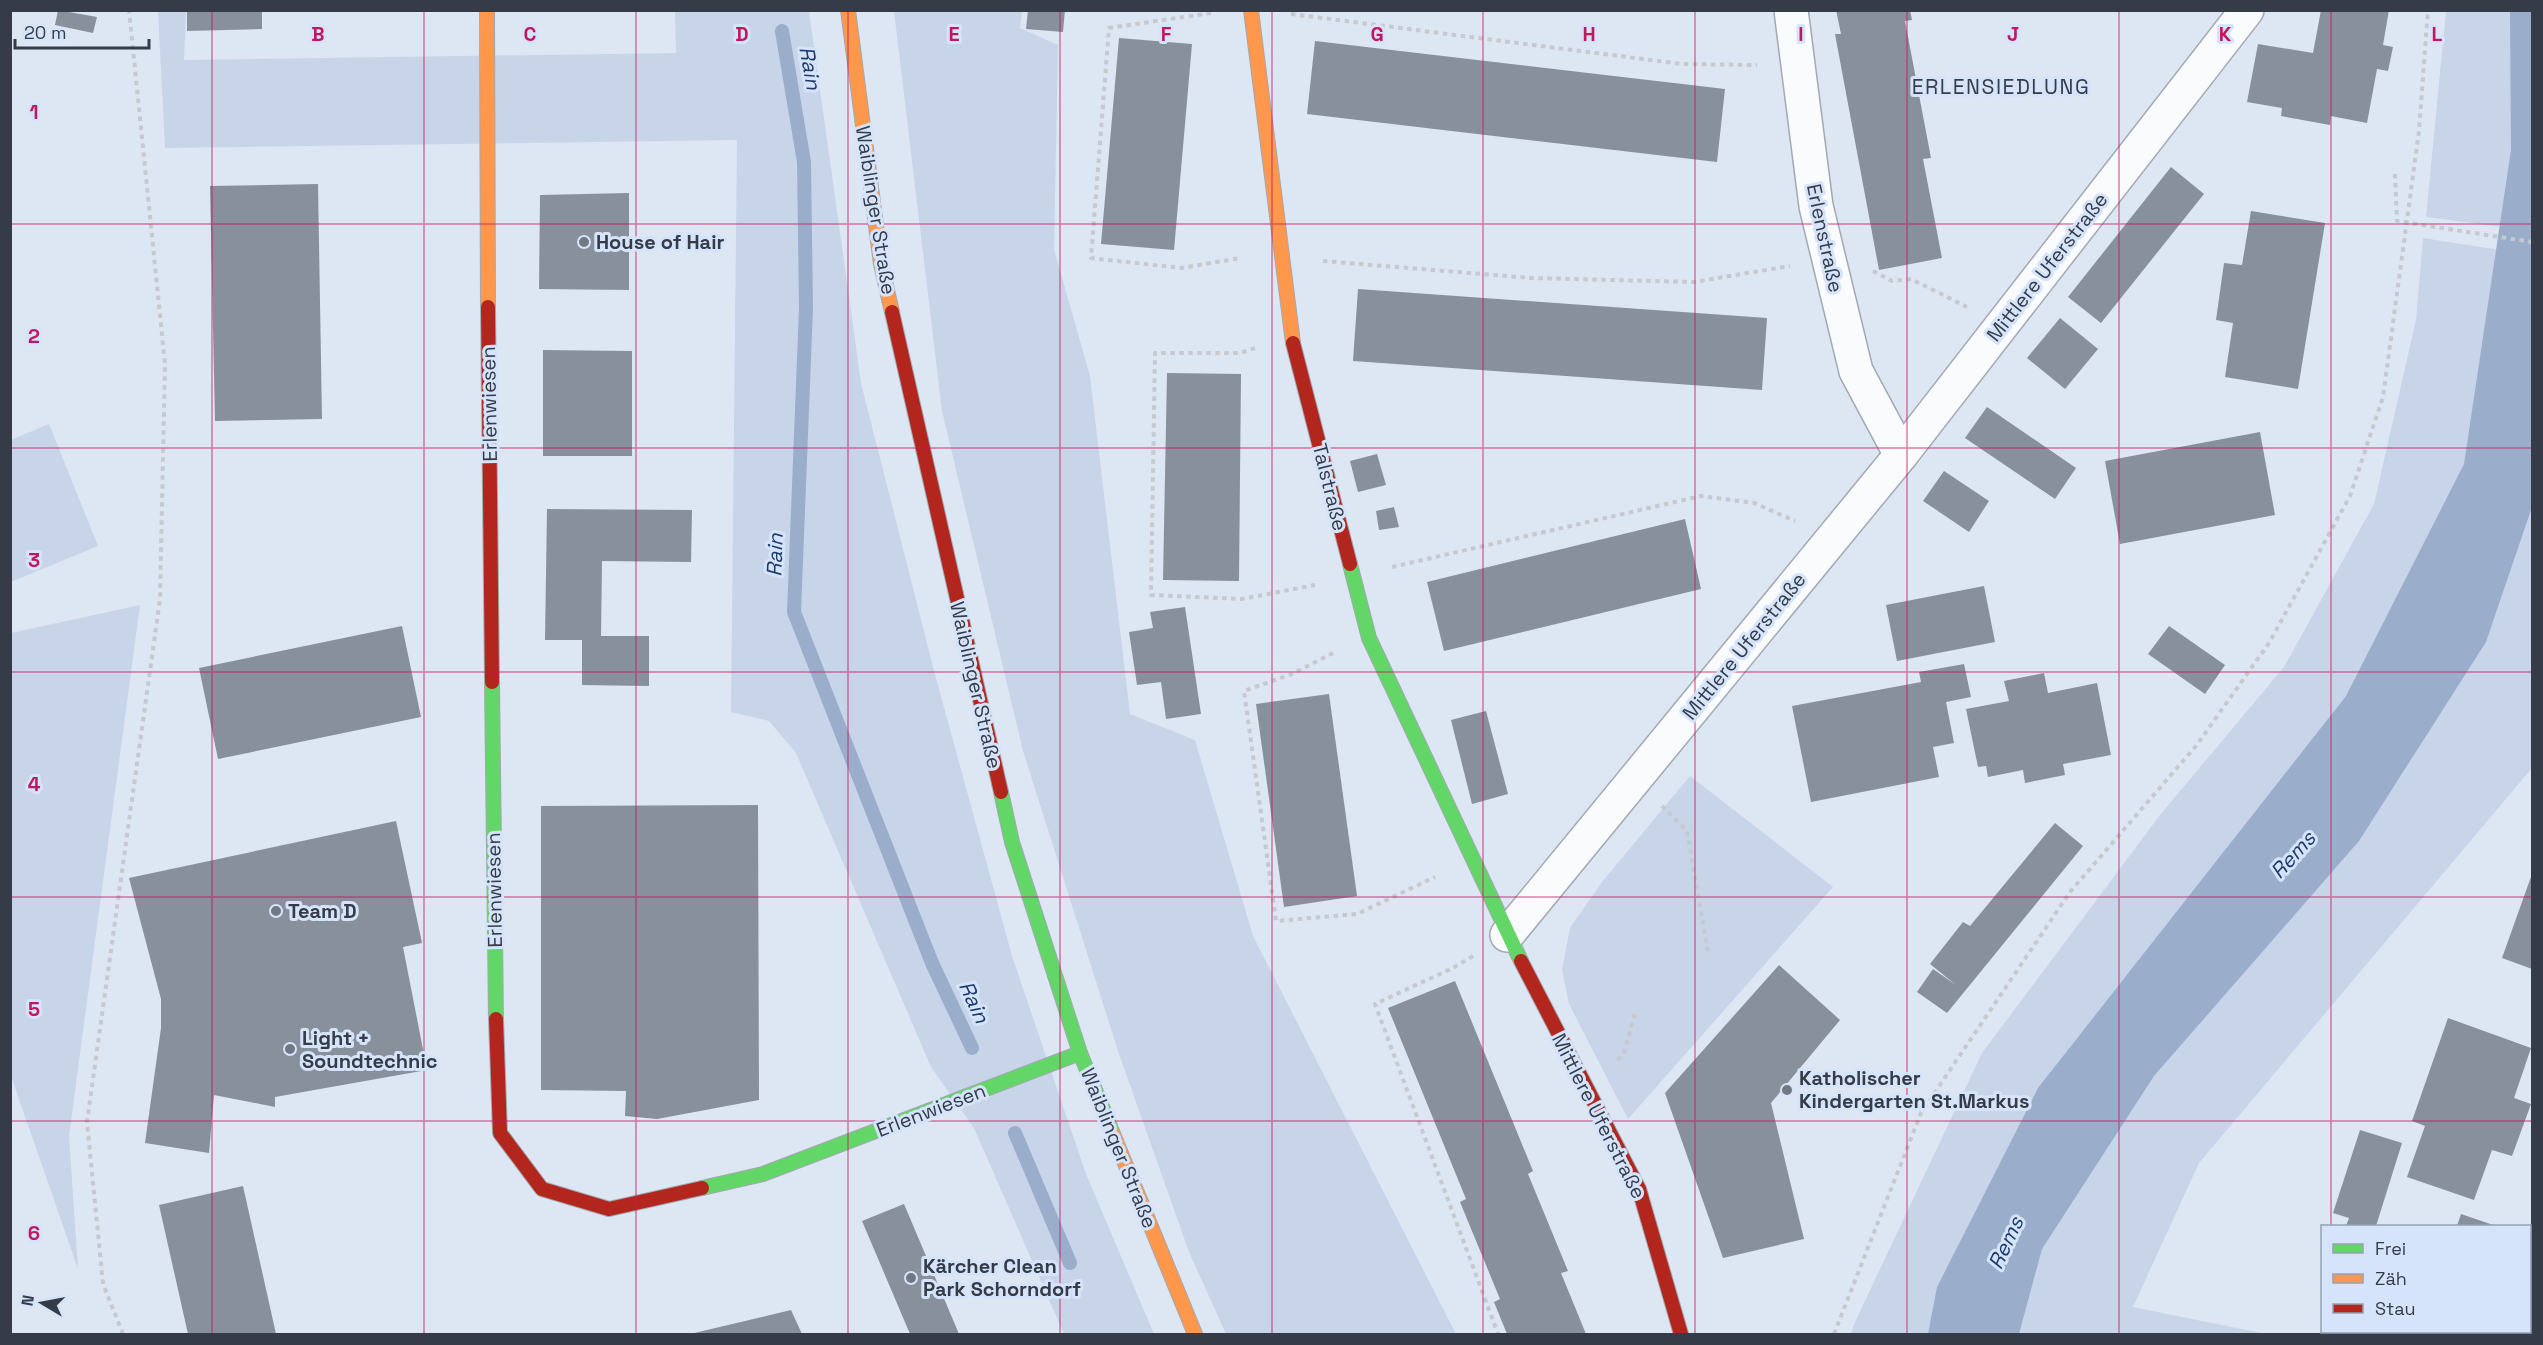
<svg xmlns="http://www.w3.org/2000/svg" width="2543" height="1345" font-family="'Space Grotesk',sans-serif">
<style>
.green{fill:#c8d5e9}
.water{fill:#9aaecc}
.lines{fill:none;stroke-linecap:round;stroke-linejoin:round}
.stream{stroke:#9aaecc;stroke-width:14}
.building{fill:#88909c}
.street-casing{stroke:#a2a9b3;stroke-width:36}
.fast-casing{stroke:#a2a9b3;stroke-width:16}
.slow-casing{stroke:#a2a9b3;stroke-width:16}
.jam-casing{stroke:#a2a9b3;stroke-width:16}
.path{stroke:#c6c9cd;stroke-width:4;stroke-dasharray:4.5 4.5;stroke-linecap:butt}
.street{stroke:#fafbfd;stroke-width:33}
.fast{stroke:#63d668;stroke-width:14}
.slow{stroke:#ff974d;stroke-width:14}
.jam{stroke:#b3261e;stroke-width:14}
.grid{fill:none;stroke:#c2185b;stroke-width:1.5;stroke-opacity:0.55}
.poi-dot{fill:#707884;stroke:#d5e4fb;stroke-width:2}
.labels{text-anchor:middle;stroke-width:6;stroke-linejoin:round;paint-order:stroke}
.street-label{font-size:20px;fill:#353c48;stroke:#d5e4fb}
.poi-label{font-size:20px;font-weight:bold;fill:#353c48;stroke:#d5e4fb;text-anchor:start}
.water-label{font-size:21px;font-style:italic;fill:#1c3b6c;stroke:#d5e4fb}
.neighbourhood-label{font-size:21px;letter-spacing:1.5px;fill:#353c48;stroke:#d5e4fb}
.grid-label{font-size:20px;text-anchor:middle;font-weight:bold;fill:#c2185b;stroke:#d5e4fb;stroke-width:6;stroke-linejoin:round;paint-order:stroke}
</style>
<rect width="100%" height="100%" fill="#dde6f3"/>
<g class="green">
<path d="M158 11H186L184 60 676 53 675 11H809L861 383 933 667 1012 956 1086 1174 1154 1334H1064L974 1128 931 1067 796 753 769 721 731 712 737 140 165 148Z"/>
<path d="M894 11H1022L1020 28 1058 45 1054 249 1090 376 1130 714 1195 740 1253 936 1456 1334H1226L1189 1252 1119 1054 1023 751 942 411Z"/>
<path d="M2446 11H2532V231L2426 217Z"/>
<path d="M2423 238 2532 255V768L2199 1163 2133 1307 2266 1334H1851L1855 1322 1982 1053 2160 815 2284 667 2374 504 2416 320Z"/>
<path d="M49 424 98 546 11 582V440Z"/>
<path d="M140 605 69 1136 78 1269 11 1076V633Z"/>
<path d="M1690 776 1833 887 1628 1119 1569 1004 1562 970 1570 928 1602 882Z"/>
</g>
<path class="water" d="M2510 11H2532V507L2486 642 2359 841 2154 1076 2042 1249 2019 1334H1928L1937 1287 2038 1088 2346 696 2464 464 2511 150Z"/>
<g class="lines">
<g class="stream">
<path d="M782 31 804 162 806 308 794 612 932 963 972 1048"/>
<path d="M1015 1133 1070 1263"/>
</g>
</g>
<g class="building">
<path d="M58 10 97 17 93 33 55 25Z"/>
<path d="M187 10H262V29L187 31Z"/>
<path d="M1028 10H1065L1063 32 1026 29Z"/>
<path d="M1836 10H1910L1912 20 1905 21 1931 158 1923 159 1942 258 1879 270 1835 34H1841Z"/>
<path d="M2321 10H2389L2383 45 2393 47 2388 71 2377 69 2367 123 2331 116 2330 125 2281 116 2282 108 2247 102 2258 44 2313 53Z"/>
<path d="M1119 38 1192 44 1174 250 1101 244Z"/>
<path d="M1315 41 1725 89 1717 162 1307 114Z"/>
<path d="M2171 167 2204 194 2101 323 2068 297Z"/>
<path d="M318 184 322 419 215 421 210 186Z"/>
<path d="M629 193V290L539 289 540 195Z"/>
<path d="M2251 211 2325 223 2298 389 2225 377 2233 323 2216 320 2224 263 2242 265Z"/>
<path d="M1358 289 1767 318 1762 390 1353 361Z"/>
<path d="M2060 318 2098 349 2065 389 2027 358Z"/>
<path d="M543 350 632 351V456H543Z"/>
<path d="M1167 373 1241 374 1239 581 1163 580Z"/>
<path d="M1987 407 2076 468 2055 499 1965 438Z"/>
<path d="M2260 432 2275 515 2120 544 2105 461Z"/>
<path d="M1377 454 1386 485 1358 492 1350 461Z"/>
<path d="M1944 471 1989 501 1969 532 1923 501Z"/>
<path d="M1394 507 1399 527 1379 530 1376 511Z"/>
<path d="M547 509 692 510 691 562 602 561 601 636H649V686L582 685V640H545Z"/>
<path d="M1685 519 1701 589 1444 651 1427 582Z"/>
<path d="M1984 586 1995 642 1897 661 1886 605Z"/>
<path d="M1185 607 1201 714 1166 719 1161 682 1137 685 1129 632 1153 628 1150 612Z"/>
<path d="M402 626 421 717 218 759 199 668Z"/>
<path d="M2169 626 2225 665 2205 694 2148 654Z"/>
<path d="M1964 664 1971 697 1946 702 1954 743 1933 747 1939 777 1811 802 1792 706 1921 682 1919 672Z"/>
<path d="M2044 673 2048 693 2097 683 2111 755 2063 764 2065 775 2025 783 2023 770 1988 777 1986 766 1978 767 1966 709 2009 701 2004 681Z"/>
<path d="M1329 694 1357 896 1284 907 1256 704Z"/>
<path d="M1486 711 1508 794 1472 804 1451 720Z"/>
<path d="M758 805 759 1100 657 1119 625 1116 626 1091 541 1090V806Z"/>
<path d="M396 821 422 943 403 947 427 1070 275 1097V1107L214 1095 209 1153 145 1143 161 1028V999L129 878Z"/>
<path d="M2055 823 2083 846 1947 1013 1917 992 1933 969 1956 985 1930 964 1963 922 1970 926Z"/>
<path d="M2532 874V969L2502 958Z"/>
<path d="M1779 965 1840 1020 1771 1103 1804 1239 1723 1258 1665 1093Z"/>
<path d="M1455 981 1533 1171 1528 1174 1568 1271 1561 1273 1586 1334H1507L1494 1302 1500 1299 1460 1202 1466 1199 1388 1008Z"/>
<path d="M2448 1018 2531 1048 2514 1098 2531 1104 2512 1156 2492 1150 2474 1200 2407 1177 2425 1126 2412 1121Z"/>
<path d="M2360 1130 2402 1143 2376 1226H2346L2349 1218 2333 1213Z"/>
<path d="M243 1186 276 1334H188L159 1205Z"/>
<path d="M904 1204 959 1334H910L862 1221Z"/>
<path d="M2461 1214 2496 1226H2457Z"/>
<path d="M791 1310 802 1334H690Z"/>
</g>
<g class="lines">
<g class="street-casing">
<g id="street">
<path d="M1791 10 1816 206 1856 371 1901 455"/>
<path d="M1507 935 1901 455 2247 10"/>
</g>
</g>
<g class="fast-casing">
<g id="fast">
<path d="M1350 564 1369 638 1521 961"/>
<path d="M492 682 496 1019"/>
<path d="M1001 792 1012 842 1080 1053 1113 1134"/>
<path d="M702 1188 763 1174 1080 1053"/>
</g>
</g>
<g class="slow-casing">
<g id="slow">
<path d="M487 10 488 307"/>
<path d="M848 10 881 264 892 312"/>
<path d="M1251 10 1293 343"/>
<path d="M1113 1134 1195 1334"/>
</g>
</g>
<g class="jam-casing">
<g id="jam">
<path d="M488 307 492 682"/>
<path d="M892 312 1001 792"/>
<path d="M1293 343 1350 564"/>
<path d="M1521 961 1639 1189 1681 1334"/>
<path d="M496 1019 500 1133 542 1189 609 1209 702 1188"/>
</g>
</g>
<g class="path">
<path d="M1211 13 1109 28 1091 258 1181 268 1240 258"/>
<path d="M1291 14 1682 64 1757 65"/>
<path d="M2395 174 2397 221 2532 242"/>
<path d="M1323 261 1531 278 1694 282 1790 266"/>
<path d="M1873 271 1892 281 1911 279 1967 307"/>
<path d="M1255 348 1240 353H1155L1151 595 1242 599 1315 585"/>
<path d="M1392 567 1701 496 1754 503 1795 521"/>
<path d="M1333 653 1292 674 1244 691 1276 921 1357 914 1435 877"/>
<path d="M1662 806 1687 831 1708 952"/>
<path d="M1473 956 1453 968 1375 1004 1498 1334"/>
<path d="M1618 1060 1624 1053 1636 1010"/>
<path d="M123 1334 103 1284 87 1122 160 599 165 364 129 10"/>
<path d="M1834 1334 1921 1113 2070 892 2196 746 2269 643 2350 496 2383 397 2419 131 2428 10"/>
</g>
<use href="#street" class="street"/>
<use href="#fast" class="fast"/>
<use href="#slow" class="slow"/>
<use href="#jam" class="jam"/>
</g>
<path class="grid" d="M212 10V1334M424 10V1334M636 10V1334M848 10V1334M1060 10V1334M1272 10V1334M1483 10V1334M1695 10V1334M1907 10V1334M2119 10V1334M2331 10V1226M10 224H2532M10 448H2532M10 672H2532M10 897H2532M10 1121H2532M2331 1332V1334"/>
<g class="poi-dot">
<circle cx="584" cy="242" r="6"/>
<circle cx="276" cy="911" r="6"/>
<circle cx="290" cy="1049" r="6"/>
<circle cx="1787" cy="1090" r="6"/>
<circle cx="911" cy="1278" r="6"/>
</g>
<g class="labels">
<g class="street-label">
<text transform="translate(876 210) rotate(81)" y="7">Waiblinger Straße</text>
<text transform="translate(1825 238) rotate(78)" y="7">Erlenstraße</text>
<text transform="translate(2047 267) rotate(-52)" y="7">Mittlere Uferstraße</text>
<text transform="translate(489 404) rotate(-91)" y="7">Erlenwiesen</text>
<text transform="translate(1330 487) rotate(76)" y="7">Talstraße</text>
<text transform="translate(1744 646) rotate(-51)" y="7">Mittlere Uferstraße</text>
<text transform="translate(976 685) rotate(77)" y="7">Waiblinger Straße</text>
<text transform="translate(494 890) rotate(-91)" y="7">Erlenwiesen</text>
<text transform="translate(931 1110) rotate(-21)" y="7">Erlenwiesen</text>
<text transform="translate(1599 1116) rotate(63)" y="7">Mittlere Uferstraße</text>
<text transform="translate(1119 1148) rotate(68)" y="7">Waiblinger Straße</text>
</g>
<g class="poi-label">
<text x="596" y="249">House of Hair</text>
<text x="288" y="918">Team D</text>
<text x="302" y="1045">Light +<tspan x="302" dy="23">Soundtechnic</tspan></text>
<text x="1799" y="1085">Katholischer<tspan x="1799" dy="23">Kindergarten St.Markus</tspan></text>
<text x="923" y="1273">Kärcher Clean<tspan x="923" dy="23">Park Schorndorf</tspan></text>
</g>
<g class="water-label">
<text transform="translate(810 68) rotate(80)" y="7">Rain</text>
<text transform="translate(775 555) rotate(-88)" y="7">Rain</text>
<text transform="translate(2293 855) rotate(-48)" y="7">Rems</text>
<text transform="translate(974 1002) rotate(65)" y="7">Rain</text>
<text transform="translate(2006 1243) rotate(-65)" y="7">Rems</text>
</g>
<g class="neighbourhood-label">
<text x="2001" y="94">ERLENSIEDLUNG</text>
</g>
</g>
<g class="grid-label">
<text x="318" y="41">B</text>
<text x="530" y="41">C</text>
<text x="742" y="41">D</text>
<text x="954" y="41">E</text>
<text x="1166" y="41">F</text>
<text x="1377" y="41">G</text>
<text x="1589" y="41">H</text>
<text x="1801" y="41">I</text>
<text x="2013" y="41">J</text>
<text x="2225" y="41">K</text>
<text x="2437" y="41">L</text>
<text x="34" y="119">1</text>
<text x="34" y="343">2</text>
<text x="34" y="567">3</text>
<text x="34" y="791">4</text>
<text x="34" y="1016">5</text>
<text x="34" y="1240">6</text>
</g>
<rect width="2543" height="1345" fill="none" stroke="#353c48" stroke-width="24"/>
<rect x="2321" y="1225" width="210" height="108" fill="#d5e4fb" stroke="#95a1b3" stroke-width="1.5"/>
<rect x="2333" y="1244" width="30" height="9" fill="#63d668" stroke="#95a1b3" stroke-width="1.5"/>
<text x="2375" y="1255" font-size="18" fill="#353c48">Frei</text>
<rect x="2333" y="1274" width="30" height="9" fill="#ff974d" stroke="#95a1b3" stroke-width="1.5"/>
<text x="2375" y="1285" font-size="18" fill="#353c48">Zäh</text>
<rect x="2333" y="1304" width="30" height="9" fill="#b3261e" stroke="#95a1b3" stroke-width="1.5"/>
<text x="2375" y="1315" font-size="18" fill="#353c48">Stau</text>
<g transform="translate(42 1303) rotate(280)" stroke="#d5e4fb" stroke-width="4.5" paint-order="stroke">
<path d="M0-4.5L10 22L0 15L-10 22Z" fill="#353c48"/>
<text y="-9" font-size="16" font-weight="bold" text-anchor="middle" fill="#353c48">N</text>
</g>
<path d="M15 39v9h134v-9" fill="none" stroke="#353c48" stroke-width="3"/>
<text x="24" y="39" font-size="18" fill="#353c48" stroke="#d5e4fb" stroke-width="4.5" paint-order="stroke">20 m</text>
</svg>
